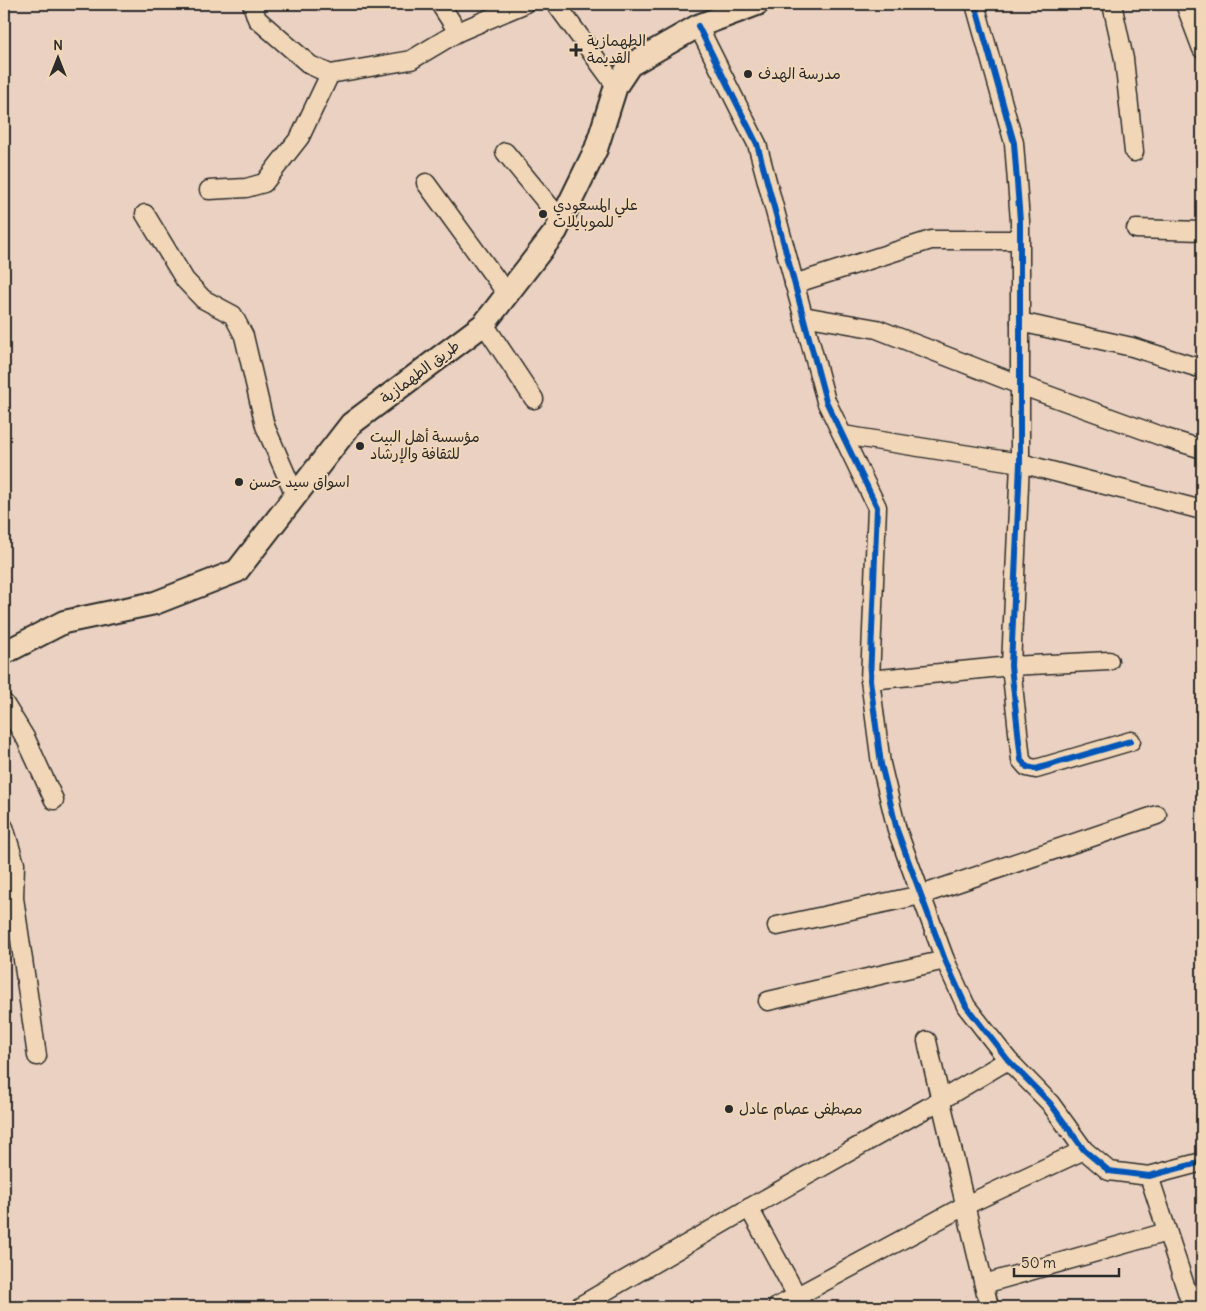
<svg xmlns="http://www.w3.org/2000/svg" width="1206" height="1311" font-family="Delius,'Playpen Sans Arabic',sans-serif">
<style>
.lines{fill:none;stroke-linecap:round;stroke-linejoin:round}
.minor-casing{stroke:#2b2b2b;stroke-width:21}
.major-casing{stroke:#2b2b2b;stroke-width:26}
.minor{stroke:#f1d7b8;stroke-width:18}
.major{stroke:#f1d7b8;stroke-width:22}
.cycleway-casing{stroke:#f1d7b8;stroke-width:9}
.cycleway{stroke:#0057b8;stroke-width:6}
.poi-dot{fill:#2b2b2b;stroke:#f1d7b8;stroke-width:2}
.labels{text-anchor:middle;stroke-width:4;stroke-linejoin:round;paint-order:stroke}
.poi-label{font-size:15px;fill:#2b2b2b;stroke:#f1d7b8;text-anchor:start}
.street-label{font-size:15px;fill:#2b2b2b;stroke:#f1d7b8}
</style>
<rect width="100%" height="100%" fill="#ead1c1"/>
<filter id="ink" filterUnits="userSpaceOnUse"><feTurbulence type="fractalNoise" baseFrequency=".02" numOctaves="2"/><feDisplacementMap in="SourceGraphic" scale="10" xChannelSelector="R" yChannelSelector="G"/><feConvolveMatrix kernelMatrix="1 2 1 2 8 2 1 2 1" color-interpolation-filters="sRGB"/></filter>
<g filter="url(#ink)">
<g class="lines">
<g class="minor-casing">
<g id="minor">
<path d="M252 4 257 19 310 65 330 74 411 60 458 32 524 4"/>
<path d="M440 4 458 32"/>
<path d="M556 4 616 86"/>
<path d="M975 4 1014 143 1020 221V463L1011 666 1021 760 1027 767 1036 769 1131 741"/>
<path d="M1112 4 1124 59 1134 152"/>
<path d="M1185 4 1202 49"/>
<path d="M698 26 757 144 826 401 877 507 870 680 881 764 897 830 945 960 966 1006 1008 1060 1050 1103 1084 1150 1109 1171 1149 1176 1202 1162"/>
<path d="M505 152 561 220"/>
<path d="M426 183 507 294"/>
<path d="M209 190 246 188 264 183 300 137 330 74"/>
<path d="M145 214 185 280 203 299 233 315 244 336 265 426 295 495"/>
<path d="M1136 229 1202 231"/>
<path d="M794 284 931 240H1020"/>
<path d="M803 316 877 329 1020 385 1166 438 1202 449"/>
<path d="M1020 322 1132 347 1202 369"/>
<path d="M484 324 534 399"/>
<path d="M843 435 1020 463 1202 510"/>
<path d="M870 680 1011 666 1109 661"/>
<path d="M4 703 26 739 54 800"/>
<path d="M4 827 15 864 14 898 37 1056"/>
<path d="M777 926 921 895 1157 815"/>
<path d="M768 1001 945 960"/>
<path d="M927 1041 989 1307"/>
<path d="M1149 1176 1192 1307"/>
<path d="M749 1208 803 1307"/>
<path d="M984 1284 1167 1232"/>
<path d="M578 1307 749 1208 941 1100 1008 1060"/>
<path d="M777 1307 966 1205 1084 1150"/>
</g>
</g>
<g class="major-casing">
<path id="major" d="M4 653 64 622 155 603 237 571 351 424 484 324 556 231 596 149 616 86 630 65 698 26 757 4"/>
</g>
<use href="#minor" class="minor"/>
<use href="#major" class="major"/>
<g class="cycleway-casing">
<g id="cycleway">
<path d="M975 4 1014 143 1020 221V463L1011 666 1021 760 1027 767 1036 769 1131 741"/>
<path d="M698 26 757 144 826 401 877 507 870 680 881 764 897 830 945 960 966 1006 1008 1060 1050 1103 1084 1150 1109 1171 1149 1176 1202 1162"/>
</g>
</g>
<use href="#cycleway" class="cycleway"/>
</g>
</g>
<g class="poi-dot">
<path d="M573.5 42.5h5v5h5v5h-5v5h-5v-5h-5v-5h5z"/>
<circle cx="748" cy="74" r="5"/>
<circle cx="543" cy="214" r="5"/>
<circle cx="360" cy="446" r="5"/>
<circle cx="239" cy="482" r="5"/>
<circle cx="729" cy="1109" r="5"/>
</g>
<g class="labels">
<g class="poi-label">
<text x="587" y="46">الطهمازية<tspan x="587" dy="17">القديمة</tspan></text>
<text x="758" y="79">مدرسة الهدف</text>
<text x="553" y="210">علي المسعودي<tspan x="553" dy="17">للموبايلات</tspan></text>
<text x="370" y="442">مؤسسة أهل البيت<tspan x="370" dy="17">للثقافة والإرشاد</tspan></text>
<text x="249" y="487">اسواق سيد حسن</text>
<text x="739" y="1114">مصطفى عصام عادل</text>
</g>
<g class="street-label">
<text transform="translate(420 372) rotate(-37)" y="5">طريق الطهمازية</text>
</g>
</g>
<rect width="1206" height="1311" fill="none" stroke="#f1d7b8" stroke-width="20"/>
<rect x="10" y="10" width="1186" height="1291" fill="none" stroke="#2b2b2b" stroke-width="2" filter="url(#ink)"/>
<g transform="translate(58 58)" stroke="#f1d7b8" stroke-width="4" paint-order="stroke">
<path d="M0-4L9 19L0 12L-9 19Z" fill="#2b2b2b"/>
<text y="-8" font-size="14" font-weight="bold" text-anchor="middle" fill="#2b2b2b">N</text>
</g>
<path d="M1014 1268v8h105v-8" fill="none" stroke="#2b2b2b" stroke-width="2.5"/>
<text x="1021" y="1268" font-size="15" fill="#2b2b2b" stroke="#f1d7b8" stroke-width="4" paint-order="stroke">50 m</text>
</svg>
